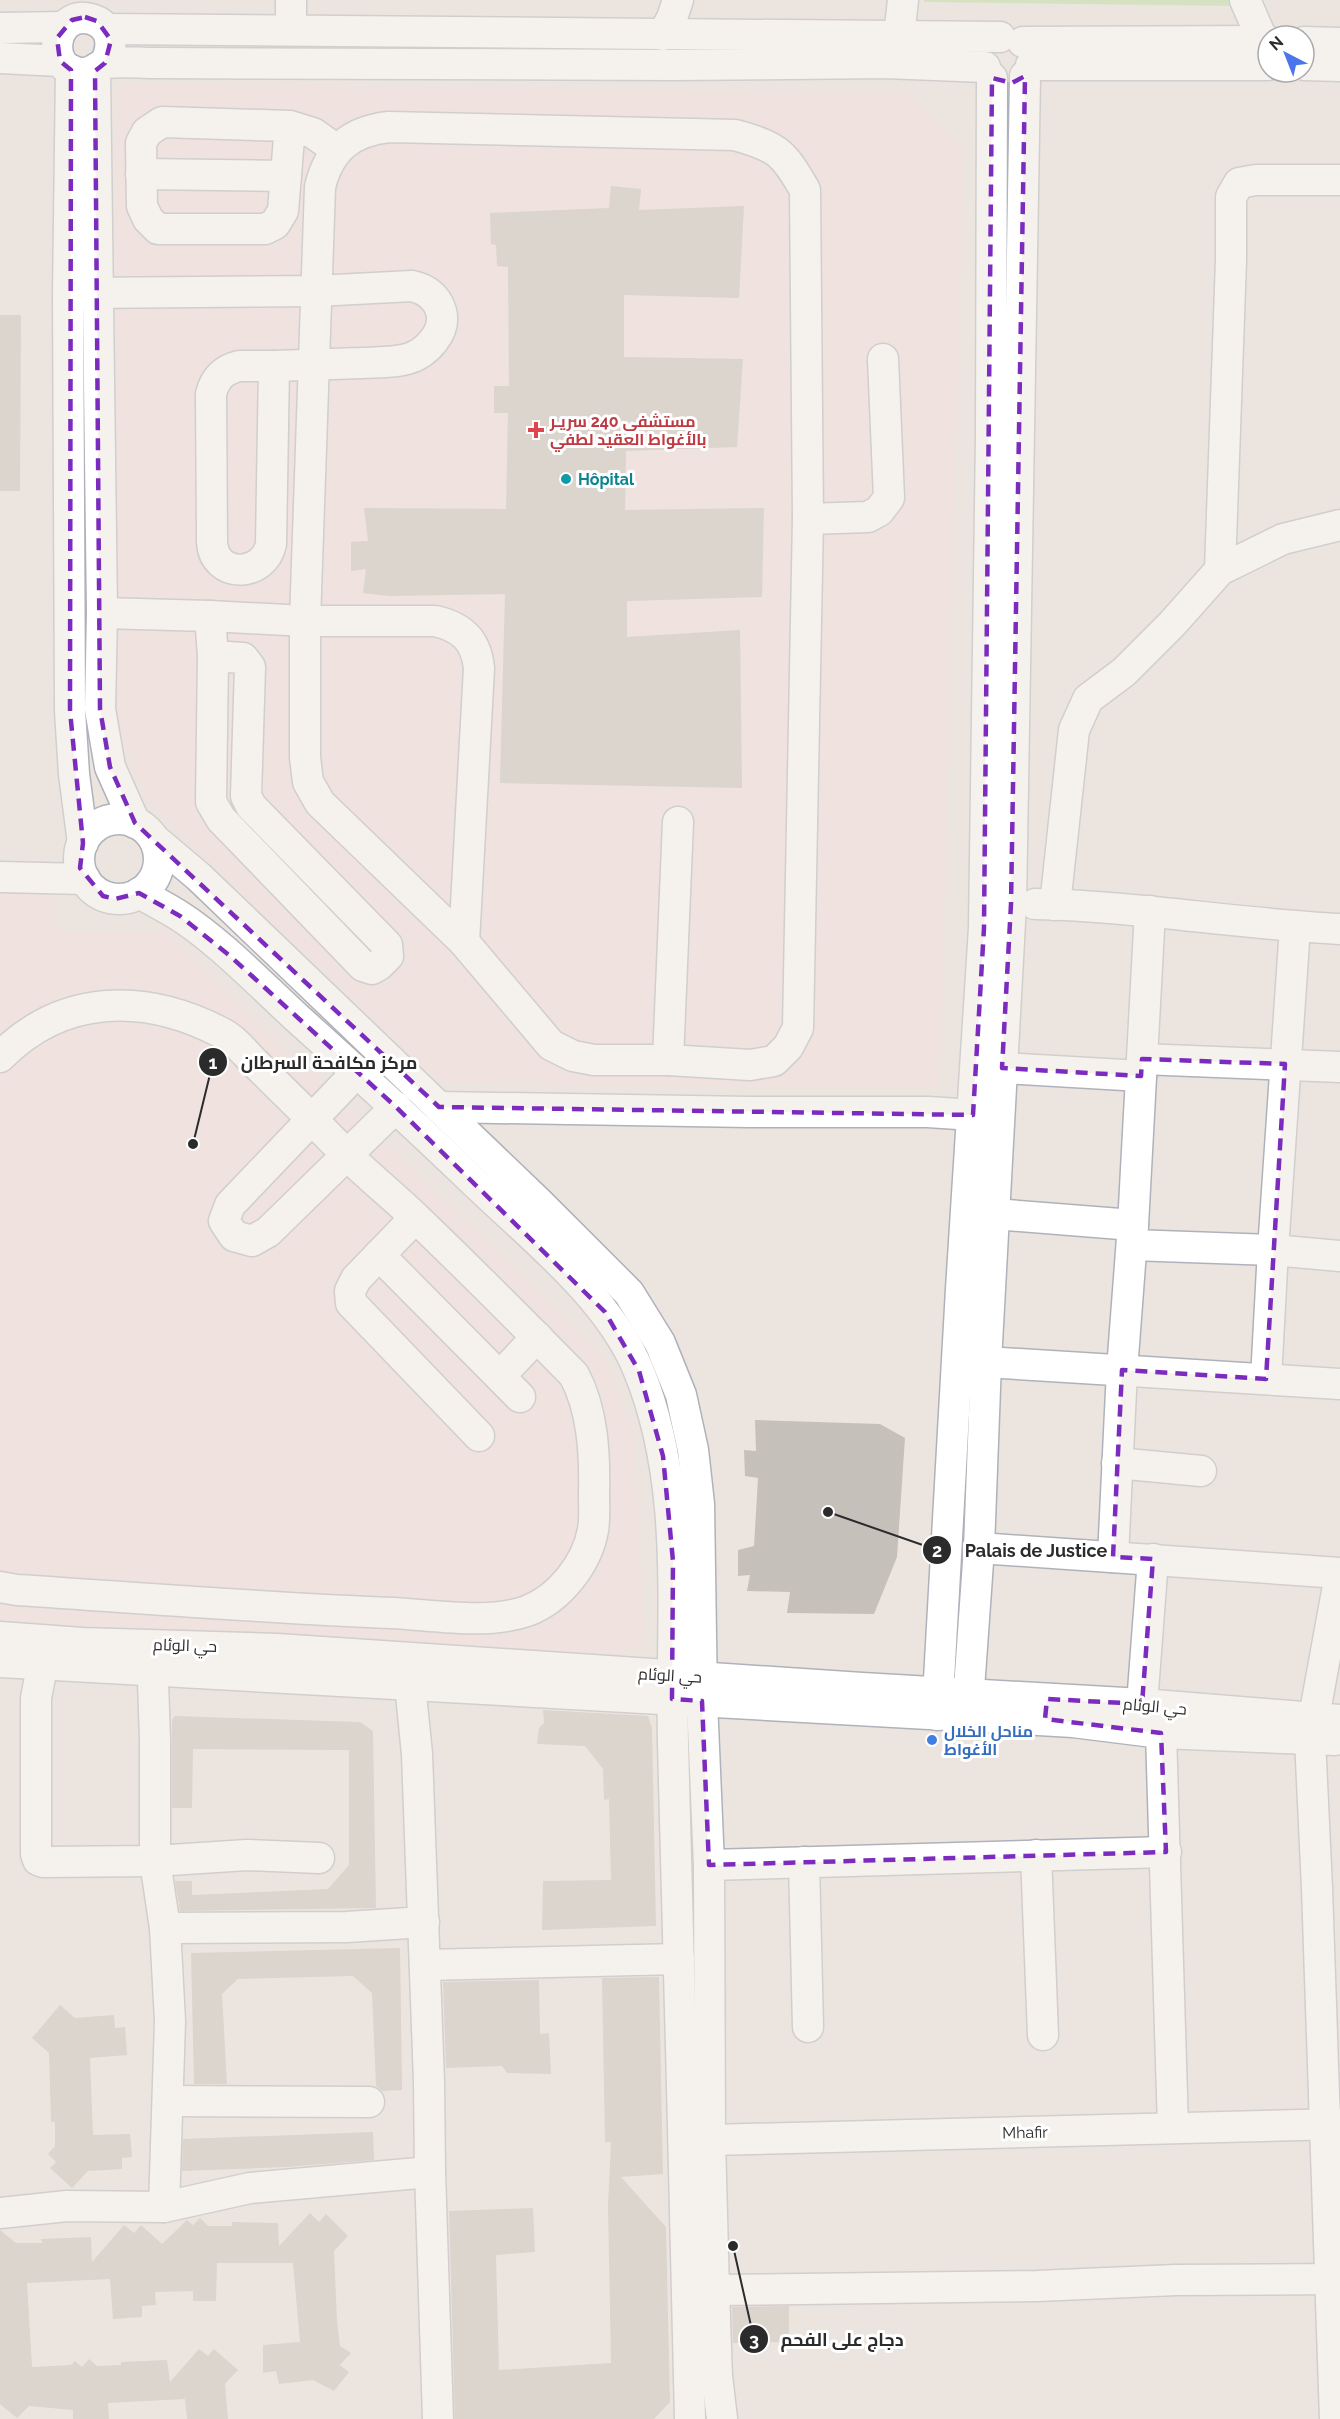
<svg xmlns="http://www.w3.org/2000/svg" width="1340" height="2419" font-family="Raleway,Cairo,sans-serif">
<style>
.medical{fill:#f2dddf}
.green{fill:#b9dea0}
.building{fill:#c5c0ba}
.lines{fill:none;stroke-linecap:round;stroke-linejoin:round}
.minor-casing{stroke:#afb2ba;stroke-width:33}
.minor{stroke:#fff;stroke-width:30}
.marked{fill:none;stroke:#7b2cbf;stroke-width:4.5;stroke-dasharray:12 8;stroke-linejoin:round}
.health-dot{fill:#e0444e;stroke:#fff;stroke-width:2}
.culture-dot{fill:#0f9aa8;stroke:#fff;stroke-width:2}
.shop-dot{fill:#3f7fe0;stroke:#fff;stroke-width:2}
.labels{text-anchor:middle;stroke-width:6;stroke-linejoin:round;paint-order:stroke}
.health-label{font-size:16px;font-weight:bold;fill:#be3a42;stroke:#fff;text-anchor:start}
.culture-label{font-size:16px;font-weight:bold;fill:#0d838f;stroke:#fff;text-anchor:start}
.street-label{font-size:16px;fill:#2b2b2b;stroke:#fff}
.shop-label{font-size:16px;font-weight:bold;fill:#366cbe;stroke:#fff;text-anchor:start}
.leader{fill:none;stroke:#2b2b2b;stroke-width:2}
.callout-dot{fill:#2b2b2b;stroke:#fff;stroke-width:2}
.mark-label{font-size:18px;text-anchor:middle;font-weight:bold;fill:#fff}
.callout-label{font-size:18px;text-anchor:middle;font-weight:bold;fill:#2b2b2b;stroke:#fff;stroke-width:6;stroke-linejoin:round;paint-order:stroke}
</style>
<rect width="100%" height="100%" fill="#ece5df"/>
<g class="medical">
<path d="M117 83 909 94 964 152 940 1088 441 1084 157 812 137 780 113 708Z"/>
<path d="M0 890H52L58 932 167 931 603 1355 634 1430 645 1637 617 1656 0 1623Z"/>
</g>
<path class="green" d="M924 0H1234L1237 6 924 2Z"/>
<g class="building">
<path d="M611 186 641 189 639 210 744 206 739 298 624 295V357L743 359 737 447 626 451 625 510 764 508 762 597 627 601V637L740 630 742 788 500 783 505 594 389 596 363 593 366 569 351 571V542L368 541 364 508 506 509 508 413H494V386H509L508 267 497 266 496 245 491 244 490 213 609 208Z"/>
<path d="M0 315H21L20 491H0Z"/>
<path d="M755 1420 880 1424 905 1438 897 1557 874 1614 787 1613 790 1592 747 1591 750 1575 738 1576V1550L754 1546 758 1478 745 1476 744 1450 756 1451Z"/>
<path d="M543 1710 648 1716 652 1728 656 1926 542 1930 543 1881 611 1880 609 1799 604 1800 603 1769 585 1746 537 1744 539 1728 544 1723Z"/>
<path d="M175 1716 360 1722 373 1731 376 1908 180 1911 175 1881H192V1895L328 1889 349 1865V1750L193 1749 192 1808H172V1720Z"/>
<path d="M400 1948 402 2090 382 2091 376 2086 372 1993 353 1976 238 1979 222 1994 227 2084H194L191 1953Z"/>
<path d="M659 1977 663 2174 621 2177 666 2227 670 2402 654 2419H455L449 2211 533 2208 535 2252 496 2255 499 2370 611 2363 608 2206 611 2142H605L602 1978Z"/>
<path d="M539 1980 540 2034 549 2033 551 2074 507 2073 502 2066 446 2068 443 1982Z"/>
<path d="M60 2005 75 2018 114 2015 115 2028 125 2027 127 2055 90 2058 93 2135 130 2134 132 2157 122 2158V2169L88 2171 72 2188 50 2168 56 2162 48 2154 55 2146V2122H51L49 2053 32 2038Z"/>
<path d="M373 2132 374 2160 286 2167 182 2171 183 2139Z"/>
<path d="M310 2213 319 2222 326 2214 348 2236 334 2251 337 2320 340 2346 351 2353 340 2365 349 2372 334 2391 313 2380 279 2384 276 2371 263 2373V2345L300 2342 293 2263H217L216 2301H193V2291L155 2292 156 2305 142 2306V2317L113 2319 110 2279 27 2283 32 2367 71 2365 75 2361 82 2367 89 2359 97 2366 121 2365V2362L167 2360 170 2382 199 2349 208 2356 214 2349 238 2370 225 2384 228 2419H187L185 2399 108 2403 109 2419H73V2410L29 2406 17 2418 0 2404V2230L16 2243H42L41 2239 91 2237 92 2262 124 2225 134 2233 141 2225 162 2244 187 2220 193 2225 200 2218 208 2226H232V2222L278 2223 279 2246Z"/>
<path d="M789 2306V2342L733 2343 732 2307Z"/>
</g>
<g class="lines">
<g class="minor-casing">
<g id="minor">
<path d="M291 0V30"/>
<path d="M1245 0 1263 41 1261 59"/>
<path d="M0 28 63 27"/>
<path d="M106 29 1000 37"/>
<path d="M663 35 672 18 678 0"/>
<path d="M899 36 903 0"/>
<path d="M1023 42 1268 41"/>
<path d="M1304 42 1340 43"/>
<path d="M0 58 60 61"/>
<path d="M105 63C114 47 113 25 91 19 53 9 43 71 82 73 93 74 98 65 107 63 121 61 139 63 153 63L674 65 885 63 985 67"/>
<path d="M1031 65H1268"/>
<path d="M1304 65 1340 66"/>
<path d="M71 70 68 294 70 711 74 774 83 843"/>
<path d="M95 71 102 613 100 709 110 767 135 823"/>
<path d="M290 126 283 211 275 224 265 229H158L148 219 142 206 141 143 147 132 162 122 290 126 313 133 337 150"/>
<path d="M389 127 735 135C778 147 783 152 805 190L808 519 798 1028 788 1047 774 1061 750 1065 668 1060H594L573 1056 551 1045 464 942 320 803 308 782 305 757V621L320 187C329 149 351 131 389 127Z"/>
<path d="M141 174 286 176"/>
<path d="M80 293 316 291 412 286C426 289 437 297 441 311 447 332 426 354 407 359 393 363 376 362 361 363 332 364 303 365 274 366"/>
<path d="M239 366H274L271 544C264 578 214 579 212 542L211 394C215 378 223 370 239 366Z"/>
<path d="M808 519 868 517 879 511 889 498 883 359"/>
<path d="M1220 570 1231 260V197L1239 183 1256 180H1340"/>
<path d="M102 613 210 616 305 621H435C462 627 476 640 479 668L464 942"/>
<path d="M210 616 213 656 211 802 221 819 363 966 372 969 379 965 388 956 387 945 251 806 246 796 250 667 243 658 213 656"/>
<circle cx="119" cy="859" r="40"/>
<path d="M154 839 199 877 538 1202 629 1293 660 1343 681 1395 693 1450 699 1504 702 1701 709 1865 710 2140 714 2290 717 2376 722 2419"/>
<path d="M0 877 85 879"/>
<path d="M139 893C152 900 165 907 178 915 219 941 260 984 297 1018 356 1071 414 1124 471 1179 528 1234 608 1296 638 1369 687 1487 670 1618 673 1743 679 1968 685 2194 690 2419"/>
<path d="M1035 904C1137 906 1238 924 1340 929"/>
<path d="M1055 905 1074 730 1088 699 1124 672 1172 624 1220 570 1283 539 1340 525"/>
<path d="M0 1057C63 993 146 993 222 1033 234 1039 245 1053 255 1063 286 1093 316 1123 345 1153 368 1176 393 1196 416 1218 469 1269 522 1322 574 1375 593 1410 595 1455 594 1494 594 1506 595 1519 593 1530 587 1564 559 1599 527 1611 488 1625 433 1615 392 1613 267 1608 142 1598 17 1590L0 1587"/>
<path d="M1142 1059 1340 1067"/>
<path d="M668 1060 678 822"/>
<path d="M1002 1068 1141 1076"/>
<path d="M357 1072 230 1205 224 1221 234 1236 252 1241 268 1232 396 1107"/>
<path d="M439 1107 749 1112H928L973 1115"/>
<path d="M994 1214 1133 1225"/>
<path d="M415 1218 356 1279 350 1291 351 1303 479 1436"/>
<path d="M1132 1245 1273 1250 1340 1256"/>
<path d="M379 1255 520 1397"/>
<path d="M986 1362 1340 1384"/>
<path d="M500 1376 537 1337"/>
<path d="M1266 1379 1273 1250 1295 927"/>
<path d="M1117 1463 1201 1471"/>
<path d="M979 1548 1340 1573"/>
<path d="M1113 1557 1122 1370 1133 1225 1150 911"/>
<path d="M0 1637 82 1643 277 1649 862 1688 1142 1704 1340 1720"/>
<path d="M46 1646 36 1698V1854L38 1860 43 1862 155 1861 247 1855 319 1858"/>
<path d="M152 1652 155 1740V1861L165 1928 170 2021 164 2207"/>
<path d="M0 1662 1073 1722 1161 1733 1335 1740"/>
<path d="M408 1665 417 1754 429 2082 430 2172 438 2419"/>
<path d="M1142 1704 1153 1559"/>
<path d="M937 1715 961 1289 984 928 991 435 992 78"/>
<path d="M967 1717 979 1548 986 1362 1011 904 1025 76"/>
<path d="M1161 1733 1173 2128"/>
<path d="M1036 1855 1043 2035"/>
<path d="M804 1862 808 2027"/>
<path d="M709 1865 1166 1852"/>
<path d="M165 1928 347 1927 424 1922"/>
<path d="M425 1965 679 1959"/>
<path d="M168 2101 369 2102"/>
<path d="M710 2140 1340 2124"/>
<path d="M0 2213 67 2206 164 2207 250 2188 430 2172"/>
<path d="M714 2290 1037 2286 1176 2280 1340 2279"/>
<path d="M1335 2419 1317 1888 1310 1739 1340 1575"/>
</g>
</g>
<use href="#minor" class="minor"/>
</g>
<path d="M0 0H1340V2419H0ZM85 17 97 21 111 40 105 63 95 71 100 709 110 767 135 823 439 1107 973 1115 984 928 992 78 1012 83 1025 76 1011 904 1002 1068 1141 1076 1142 1059 1285 1064 1266 1379 1122 1370 1113 1557 1153 1559 1142 1704 1047 1699 1045 1719 1161 1733 1166 1852 709 1865 702 1701 672 1699 673 1561 663 1456 639 1371 605 1312 396 1107 230 956 180 916 139 893 115 899 103 896 80 868 83 843 70 711 71 70 60 61 57 38 72 20Z" fill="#ece5df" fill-opacity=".55" fill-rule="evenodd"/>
<path class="marked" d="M85 17 97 21 111 40 105 63 95 71 100 709 110 767 135 823 439 1107 973 1115 984 928 992 78 1012 83 1025 76 1011 904 1002 1068 1141 1076 1142 1059 1285 1064 1266 1379 1122 1370 1113 1557 1153 1559 1142 1704 1047 1699 1045 1719 1161 1733 1166 1852 709 1865 702 1701 672 1699 673 1561 663 1456 639 1371 605 1312 396 1107 230 956 180 916 139 893 115 899 103 896 80 868 83 843 70 711 71 70 60 61 57 38 72 20Z"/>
<path class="health-dot" d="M533 421h6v6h6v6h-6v6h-6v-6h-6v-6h6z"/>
<circle class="culture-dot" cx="566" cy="479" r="6"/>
<circle class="shop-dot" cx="932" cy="1740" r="6"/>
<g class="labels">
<g class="health-label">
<text x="550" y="427">مستشفى 240 سريـر<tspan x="550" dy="18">بالأغواط العقيد لطفي</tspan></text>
</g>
<g class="culture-label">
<text x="578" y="485">Hôpital</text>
</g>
<g class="street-label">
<text transform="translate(185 1645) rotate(2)" y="6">حي الوئام</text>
<text transform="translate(670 1675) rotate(3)" y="6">حي الوئام</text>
<text transform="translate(1155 1706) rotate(5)" y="6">حي الوئام</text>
<text transform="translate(1025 2132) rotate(-1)" y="6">Mhafir</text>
</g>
<g class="shop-label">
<text x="944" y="1737">مناحل الخلال<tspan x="944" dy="18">الأغواط</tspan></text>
</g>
</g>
<path class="leader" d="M193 1144L213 1062M828 1512L937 1550M733 2246L754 2339"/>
<g class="callout-dot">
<circle cx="193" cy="1144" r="6"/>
<circle cx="828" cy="1512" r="6"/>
<circle cx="733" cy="2246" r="6"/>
<circle cx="213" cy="1062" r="15"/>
<circle cx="937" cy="1550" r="15"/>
<circle cx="754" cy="2339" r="15"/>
</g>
<g class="mark-label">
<text x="213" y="1069">1</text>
<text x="937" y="1557">2</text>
<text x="754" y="2346">3</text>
</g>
<g class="callout-label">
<text x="329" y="1069">مركز مكافحة السرطان</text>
<text x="1036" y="1557">Palais de Justice</text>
<text x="842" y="2346">دجاج على الفحم</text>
</g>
<g transform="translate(1286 54) rotate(318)"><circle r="28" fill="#ffffff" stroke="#aaaaaa" stroke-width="1.5"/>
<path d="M0-4.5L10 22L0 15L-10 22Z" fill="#4c75eb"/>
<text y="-9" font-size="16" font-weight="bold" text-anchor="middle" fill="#2b2b2b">N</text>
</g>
</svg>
